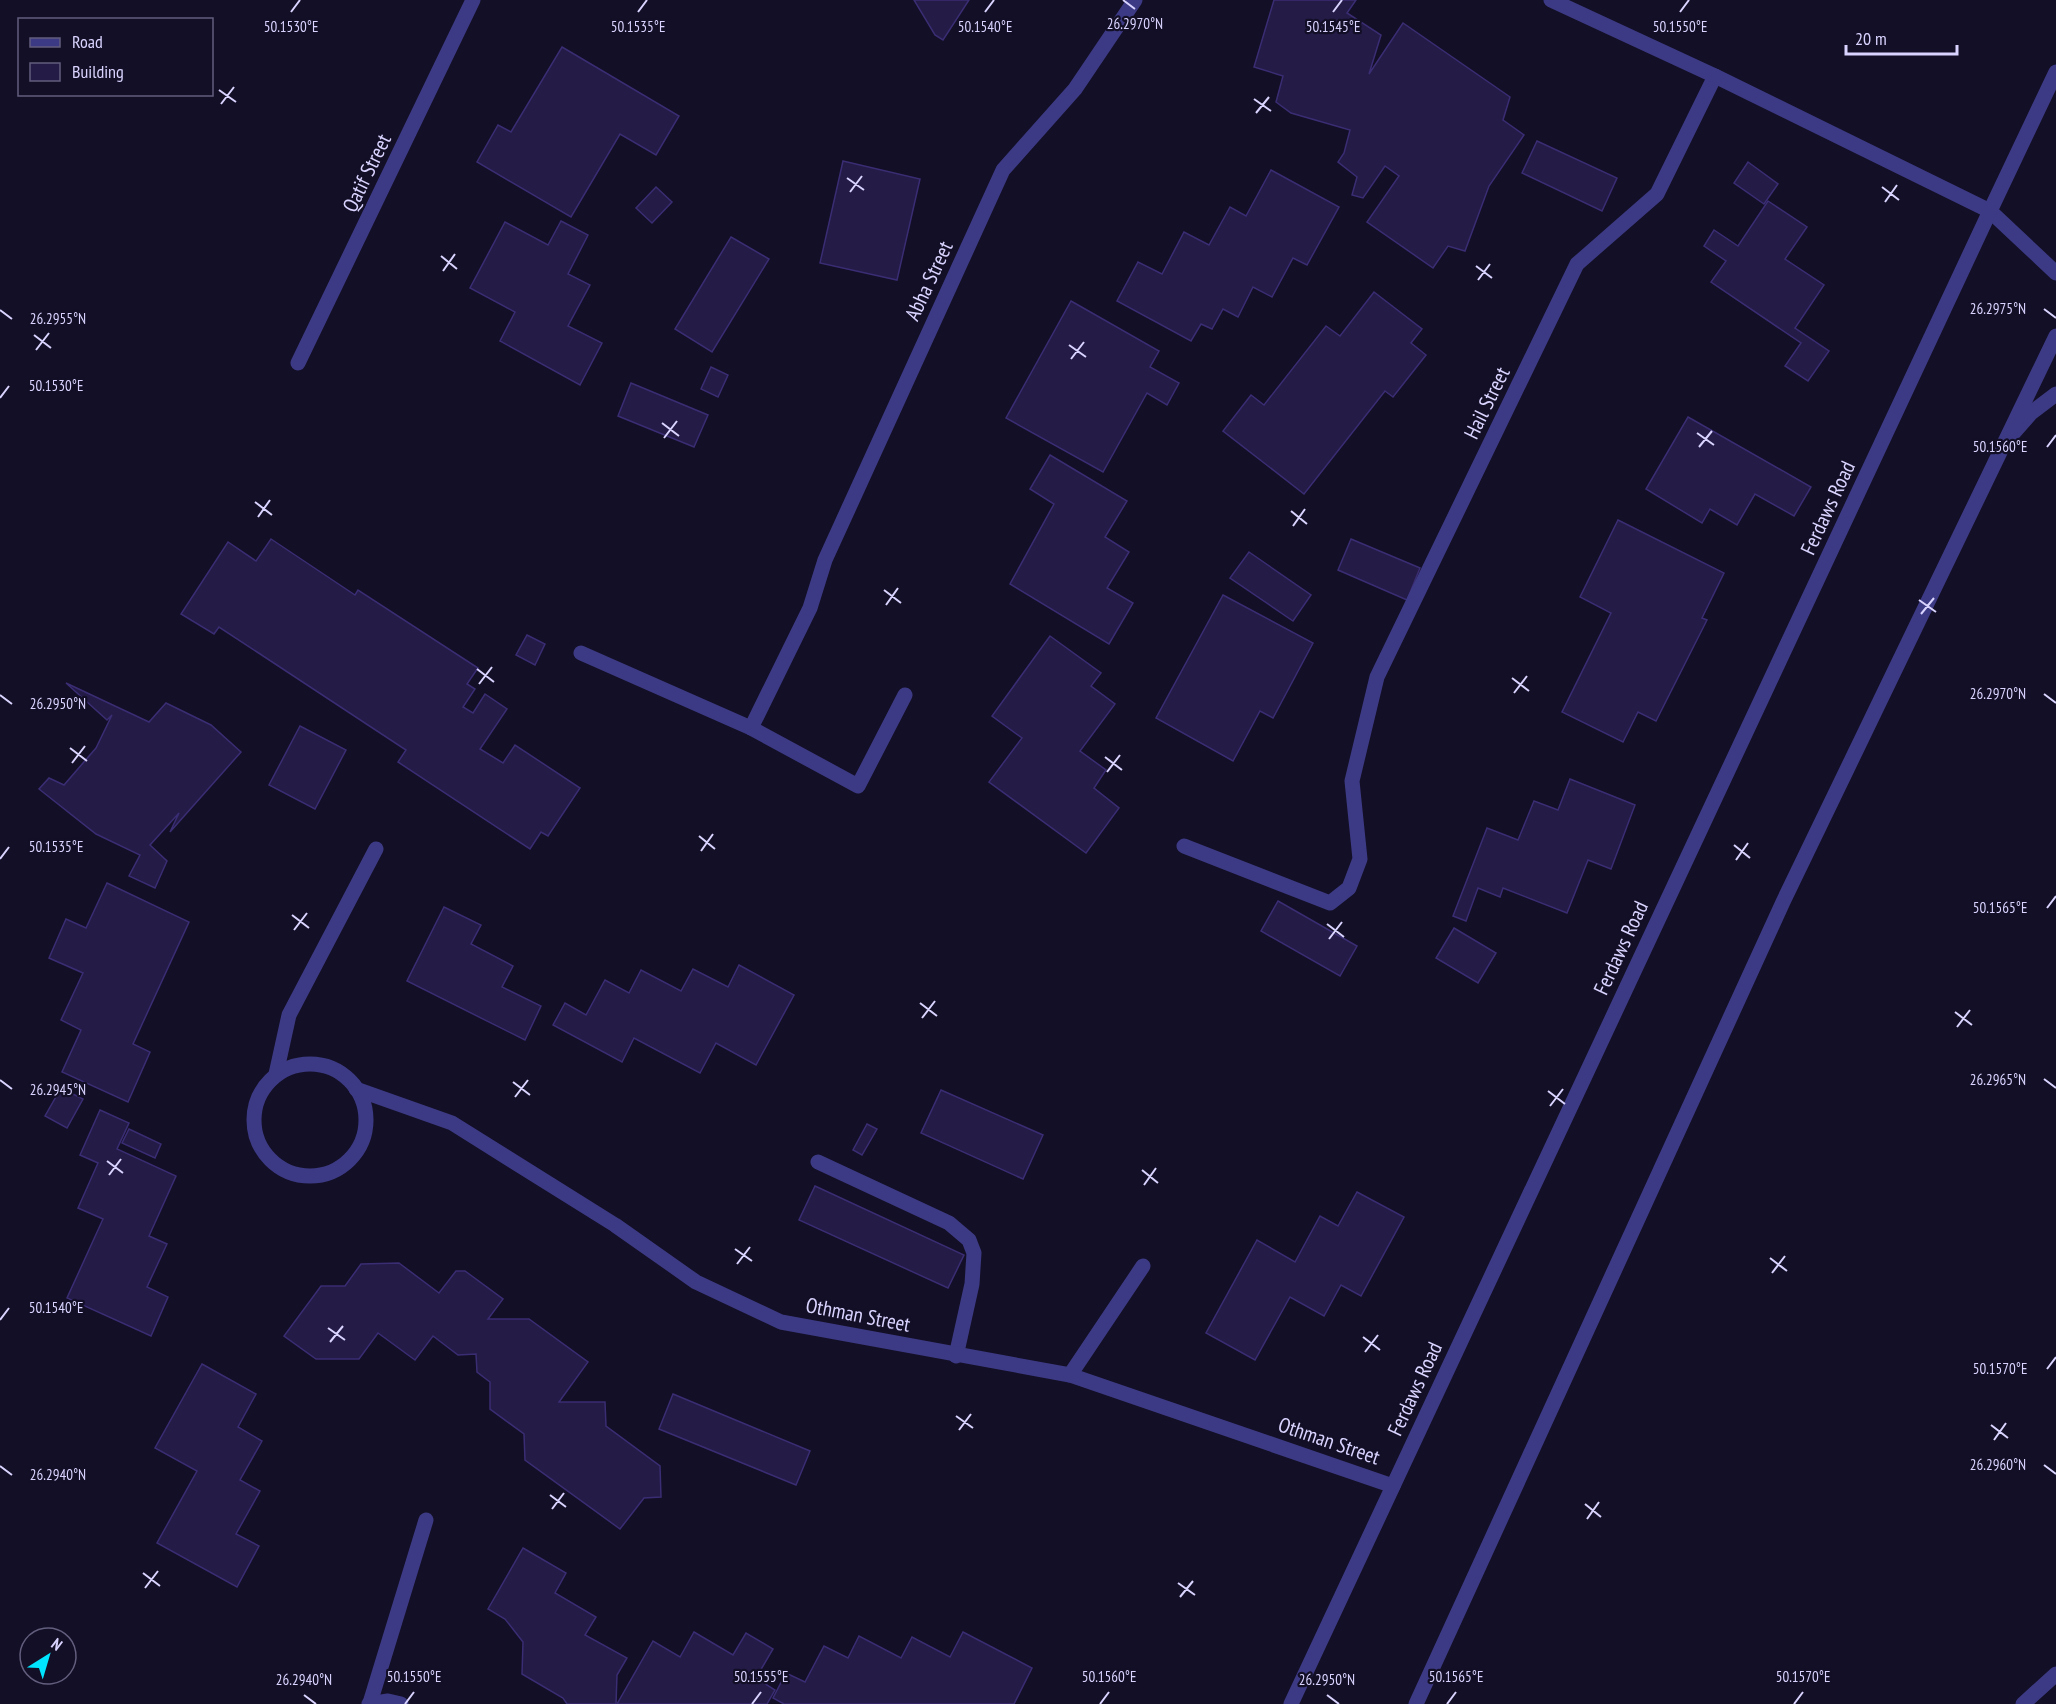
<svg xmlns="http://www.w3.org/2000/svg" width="2056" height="1704" font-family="'PT Sans Narrow',sans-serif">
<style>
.building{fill:#241b47;stroke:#3b2d73;stroke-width:1.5}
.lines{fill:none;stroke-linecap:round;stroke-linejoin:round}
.service{stroke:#3d3a85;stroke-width:15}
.minor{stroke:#3d3a85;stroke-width:15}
.tertiary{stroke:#3d3a85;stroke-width:15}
.ticks{fill:none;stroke:#d9d4ff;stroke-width:2}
.labels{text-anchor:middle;stroke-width:4.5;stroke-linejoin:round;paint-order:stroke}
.street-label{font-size:21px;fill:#d9d4ff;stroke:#130f26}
.ticks-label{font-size:15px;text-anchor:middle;fill:#d9d4ff;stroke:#130f26;stroke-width:4.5;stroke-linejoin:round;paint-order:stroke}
</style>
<rect width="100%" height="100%" fill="#130f26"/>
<g class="building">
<path d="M914 0H969L943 40 935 35Z"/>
<path d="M1274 0H1356L1347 13 1381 35 1369 74 1403 23 1510 97 1503 120 1524 135 1489 186 1465 251 1448 246 1433 268 1367 222 1399 176 1385 166 1363 198 1352 195 1357 177 1338 162 1344 153 1350 130 1291 113 1276 102 1283 76 1254 67Z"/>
<path d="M562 47 679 116 656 155 620 134 571 217 477 162 498 125 511 132Z"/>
<path d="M1537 141 1617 178 1602 211 1522 173Z"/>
<path d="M843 161 920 179 897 280 820 263Z"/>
<path d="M1748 162 1778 184 1764 204 1734 183Z"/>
<path d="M1271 170 1339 207 1307 265 1293 258 1272 297 1253 287 1238 317 1223 309 1212 329 1201 324 1191 341 1117 301 1138 262 1162 274 1184 232 1209 245 1230 207 1246 216Z"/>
<path d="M656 187 672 202 652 223 636 208Z"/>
<path d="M1768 201 1807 227 1785 259 1824 285 1795 328 1829 351 1808 381 1785 366 1801 343 1711 282 1726 261 1704 246 1714 230 1738 246Z"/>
<path d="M561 221 588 235 568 274 590 285 568 326 602 343 580 385 500 341 515 312 470 288 505 222 548 245Z"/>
<path d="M731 237 769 259 712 352 675 329Z"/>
<path d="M1374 292 1422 329 1411 343 1426 355 1393 397 1385 391 1304 494 1223 431 1251 395 1264 405 1326 326 1340 336Z"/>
<path d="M1071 301 1159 351 1150 367 1179 383 1167 405 1147 393 1103 472 1006 418Z"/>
<path d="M711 367 728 375 718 397 701 389Z"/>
<path d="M631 383 708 415 694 447 618 416Z"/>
<path d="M1688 417 1811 487 1794 516 1755 494 1737 525 1710 509 1702 523 1646 489Z"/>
<path d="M1050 455 1127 501 1105 537 1129 552 1107 588 1133 603 1109 644 1010 584 1054 504 1030 489Z"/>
<path d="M1618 520 1724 573 1702 618 1707 620 1656 721 1638 712 1623 742 1562 712 1611 613 1580 597Z"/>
<path d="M271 539 355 595 358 590 478 668 467 684 475 689 463 707 473 713 485 694 507 709 480 749 503 763 515 745 580 788 548 836 541 832 530 849 398 762 406 750 219 627 214 634 181 614 228 542 256 561Z"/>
<path d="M1351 539 1420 568 1407 600 1338 570Z"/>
<path d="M1249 552 1311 595 1293 621 1230 578Z"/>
<path d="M1223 595 1313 643 1273 718 1260 711 1233 761 1156 718Z"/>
<path d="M527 635 545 644 535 665 516 655Z"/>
<path d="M1050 636 1101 673 1091 686 1115 704 1080 751 1106 770 1094 788 1119 808 1086 853 989 782 1022 738 992 716Z"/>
<path d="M66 683 149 722 166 703 211 725 241 752 170 832 179 813 150 845 167 861 155 888 129 876 140 855 96 834 39 789 49 778 64 785 96 748 112 715 107 720Z"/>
<path d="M300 726 346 750 315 809 269 785Z"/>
<path d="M1570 779 1635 805 1611 869 1588 860 1567 913 1503 888 1500 897 1478 888 1466 921 1453 916 1487 828 1518 840 1534 801 1558 810Z"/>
<path d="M107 883 189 922 133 1044 150 1052 128 1102 62 1072 81 1030 61 1020 83 973 49 958 66 919 86 928Z"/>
<path d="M1278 901 1357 946 1340 976 1261 931Z"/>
<path d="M444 907 481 925 471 944 513 966 502 987 541 1006 525 1040 407 981Z"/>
<path d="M1454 928 1496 953 1478 983 1436 958Z"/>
<path d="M739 965 794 995 756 1065 716 1043 700 1073 634 1038 622 1062 553 1025 565 1003 586 1015 605 980 629 993 641 970 681 991 693 969 728 987Z"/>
<path d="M61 1088 83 1099 67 1128 45 1116Z"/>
<path d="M941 1090 1043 1135 1023 1179 921 1133Z"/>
<path d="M100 1110 129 1123 117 1149 176 1176 149 1236 167 1244 147 1287 168 1297 151 1336 67 1298 103 1219 78 1208 98 1163 80 1155Z"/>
<path d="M867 1124 877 1129 862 1155 853 1150Z"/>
<path d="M129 1129 161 1144 155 1158 122 1143Z"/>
<path d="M815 1186 964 1255 948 1288 799 1220Z"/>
<path d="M1357 1192 1404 1217 1361 1296 1341 1285 1324 1316 1290 1297 1255 1360 1206 1333 1257 1240 1295 1262 1320 1216 1338 1226Z"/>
<path d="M399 1263 439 1293 456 1271H465L503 1299 488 1319H529L588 1362 559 1402H605L606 1426 660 1466 661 1497 644 1498 620 1529 525 1460 524 1434 490 1409V1382L477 1372 476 1354 458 1355 433 1336 415 1360 378 1333 359 1359H316L284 1336 321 1286H345L361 1264Z"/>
<path d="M202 1364 256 1394 238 1427 262 1441 240 1480 260 1491 236 1534 259 1546 237 1587 157 1543 197 1471 155 1448Z"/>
<path d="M673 1394 810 1451 796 1485 659 1429Z"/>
<path d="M523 1548 566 1573 555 1593 596 1617 585 1635 627 1658 617 1675 616 1704H567L563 1698 522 1674 523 1642 505 1619 488 1609Z"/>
<path d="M694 1632 733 1655 746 1633 773 1649 756 1678 775 1690 767 1704H617L653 1641 680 1657Z"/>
<path d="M963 1632 1032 1668 1014 1704H784L773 1698 786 1673 805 1682 824 1646 848 1658 859 1636 901 1658 912 1637 950 1657Z"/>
</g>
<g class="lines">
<g class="service">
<path d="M298 363 473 0"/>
<path d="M2009 438 2031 413 2056 394"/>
<path d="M818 1162 949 1223 969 1240 974 1253 972 1284 956 1356"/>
</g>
<g class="minor">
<path d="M2056 72 1990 211 2056 273"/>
<path d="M581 653 751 728 858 786 905 695"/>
<path d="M751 728 810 608 825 560 1003 170 1075 89 1135 0"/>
<path d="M1184 846 1330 903 1349 888 1360 859 1352 781 1377 677 1577 264 1657 194 1715 76"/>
<circle cx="310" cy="1120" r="56"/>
<path d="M276 1074 289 1015 376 849"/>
<path d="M356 1089 452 1123 615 1225 696 1282 781 1322 1070 1375 1393 1486"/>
<path d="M1070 1375 1143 1266"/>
<path d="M370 1703 426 1520"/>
<path d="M369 1704 388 1701 401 1704"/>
<path d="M1416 1704 1783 902 2056 336"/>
<path d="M2023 1704 2056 1674"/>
</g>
<path class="tertiary" d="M1291 1704 1990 211 1715 76 1551 0"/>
</g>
<path class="ticks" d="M1123 0 1135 9M291 12 300 0M638 12 647 0M985 12 994 0M1333 12 1342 0M1680 12 1689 0M219 90 236 102M1254 99 1271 111M221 104 234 87M1256 113 1269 97M847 178 864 190M1882 187 1899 200M850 192 862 176M1885 202 1897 185M441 256 457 269M1476 266 1492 278M443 271 455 254M1478 280 1490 264M2044 309 2056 318M0 310 12 319M34 335 51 348M1069 345 1086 357M36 350 49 333M1071 359 1084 342M0 398 9 386M662 423 679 436M1697 433 1714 445M664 438 677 421M1699 447 1712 431M2047 447 2056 435M255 502 272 515M1291 511 1307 524M258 517 270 500M1293 526 1305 509M884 590 901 603M1919 600 1936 612M886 605 898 588M1921 614 1934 598M477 669 494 682M1512 678 1529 691M479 684 492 667M1514 693 1527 676M2044 694 2056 703M0 695 12 704M70 748 87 761M1105 757 1122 770M72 763 85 746M1107 772 1120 755M699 836 715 849M1734 845 1750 858M701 851 713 834M0 859 9 847M1736 860 1748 843M2047 908 2056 896M292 915 309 928M1327 924 1344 937M294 930 307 913M1329 939 1342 922M920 1003 937 1016M1955 1012 1972 1025M922 1018 935 1001M1957 1027 1970 1010M2044 1079 2056 1088M0 1080 12 1089M513 1082 530 1095M1548 1091 1565 1104M515 1097 528 1080M1550 1106 1563 1089M107 1161 123 1173M1142 1170 1158 1183M109 1175 121 1159M1144 1185 1156 1168M735 1249 752 1261M1770 1258 1787 1271M737 1264 750 1247M1772 1273 1785 1256M0 1320 9 1308M328 1328 345 1340M1363 1337 1380 1350M330 1342 343 1326M1365 1352 1378 1335M2047 1369 2056 1357M956 1416 973 1428M1991 1425 2008 1438M959 1430 971 1414M1994 1440 2006 1423M2044 1465 2056 1474M0 1466 12 1475M550 1495 566 1507M1585 1504 1601 1517M552 1509 564 1493M1587 1519 1599 1502M143 1573 160 1586M1178 1583 1195 1595M145 1588 158 1571M1180 1597 1193 1581M304 1695 316 1704M1327 1695 1339 1704M405 1704 414 1692M752 1704 761 1692M1100 1704 1109 1692M1447 1704 1456 1692M1794 1704 1803 1692"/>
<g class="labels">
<g class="street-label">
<text transform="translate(367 173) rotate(-64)" y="7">Qatif Street</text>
<text transform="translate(929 281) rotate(-65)" y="7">Abha Street</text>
<text transform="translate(1487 403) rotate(-64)" y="7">Hail Street</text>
<text transform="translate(1828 508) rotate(-65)" y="7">Ferdaws Road</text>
<text transform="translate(1621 948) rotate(-65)" y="7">Ferdaws Road</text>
<text transform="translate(858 1315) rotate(11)" y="7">Othman Street</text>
<text transform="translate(1415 1389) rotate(-65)" y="7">Ferdaws Road</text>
<text transform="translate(1329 1441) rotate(19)" y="7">Othman Street</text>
</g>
</g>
<g class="ticks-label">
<text x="1135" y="29">26.2970°N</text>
<text x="291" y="32">50.1530°E</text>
<text x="638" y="32">50.1535°E</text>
<text x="985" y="32">50.1540°E</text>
<text x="1333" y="32">50.1545°E</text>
<text x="1680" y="32">50.1550°E</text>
<text x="1998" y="314">26.2975°N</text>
<text x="58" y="324">26.2955°N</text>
<text x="56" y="391">50.1530°E</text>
<text x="2000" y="452">50.1560°E</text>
<text x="1998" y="699">26.2970°N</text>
<text x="58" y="709">26.2950°N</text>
<text x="56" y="852">50.1535°E</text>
<text x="2000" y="913">50.1565°E</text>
<text x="1998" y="1085">26.2965°N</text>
<text x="58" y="1095">26.2945°N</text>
<text x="56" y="1313">50.1540°E</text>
<text x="2000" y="1374">50.1570°E</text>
<text x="1998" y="1470">26.2960°N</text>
<text x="58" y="1480">26.2940°N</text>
<text x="414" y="1682">50.1550°E</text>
<text x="761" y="1682">50.1555°E</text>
<text x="1109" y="1682">50.1560°E</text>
<text x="1456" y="1682">50.1565°E</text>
<text x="1803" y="1682">50.1570°E</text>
<text x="304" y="1685">26.2940°N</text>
<text x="1327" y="1685">26.2950°N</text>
</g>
<rect x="18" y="18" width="195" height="78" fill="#130f26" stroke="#625e7d" stroke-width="1.5"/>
<rect x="30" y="38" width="30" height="9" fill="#3d3a85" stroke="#625e7d" stroke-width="1.5"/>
<text x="72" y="48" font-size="18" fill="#d9d4ff">Road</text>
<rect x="30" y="63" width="30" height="18" fill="#241b47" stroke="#625e7d" stroke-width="1.5"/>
<text x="72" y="78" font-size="18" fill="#d9d4ff">Building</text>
<g transform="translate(48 1656) rotate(37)"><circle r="28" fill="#130f26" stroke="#625e7d" stroke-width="1.5"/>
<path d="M0-4.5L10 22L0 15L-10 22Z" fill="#00e5ff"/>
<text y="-9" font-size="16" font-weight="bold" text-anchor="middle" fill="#d9d4ff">N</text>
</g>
<path d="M1846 45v9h111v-9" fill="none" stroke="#d9d4ff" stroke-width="3"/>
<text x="1855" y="45" font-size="18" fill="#d9d4ff" stroke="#130f26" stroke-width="4.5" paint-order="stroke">20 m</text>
</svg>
